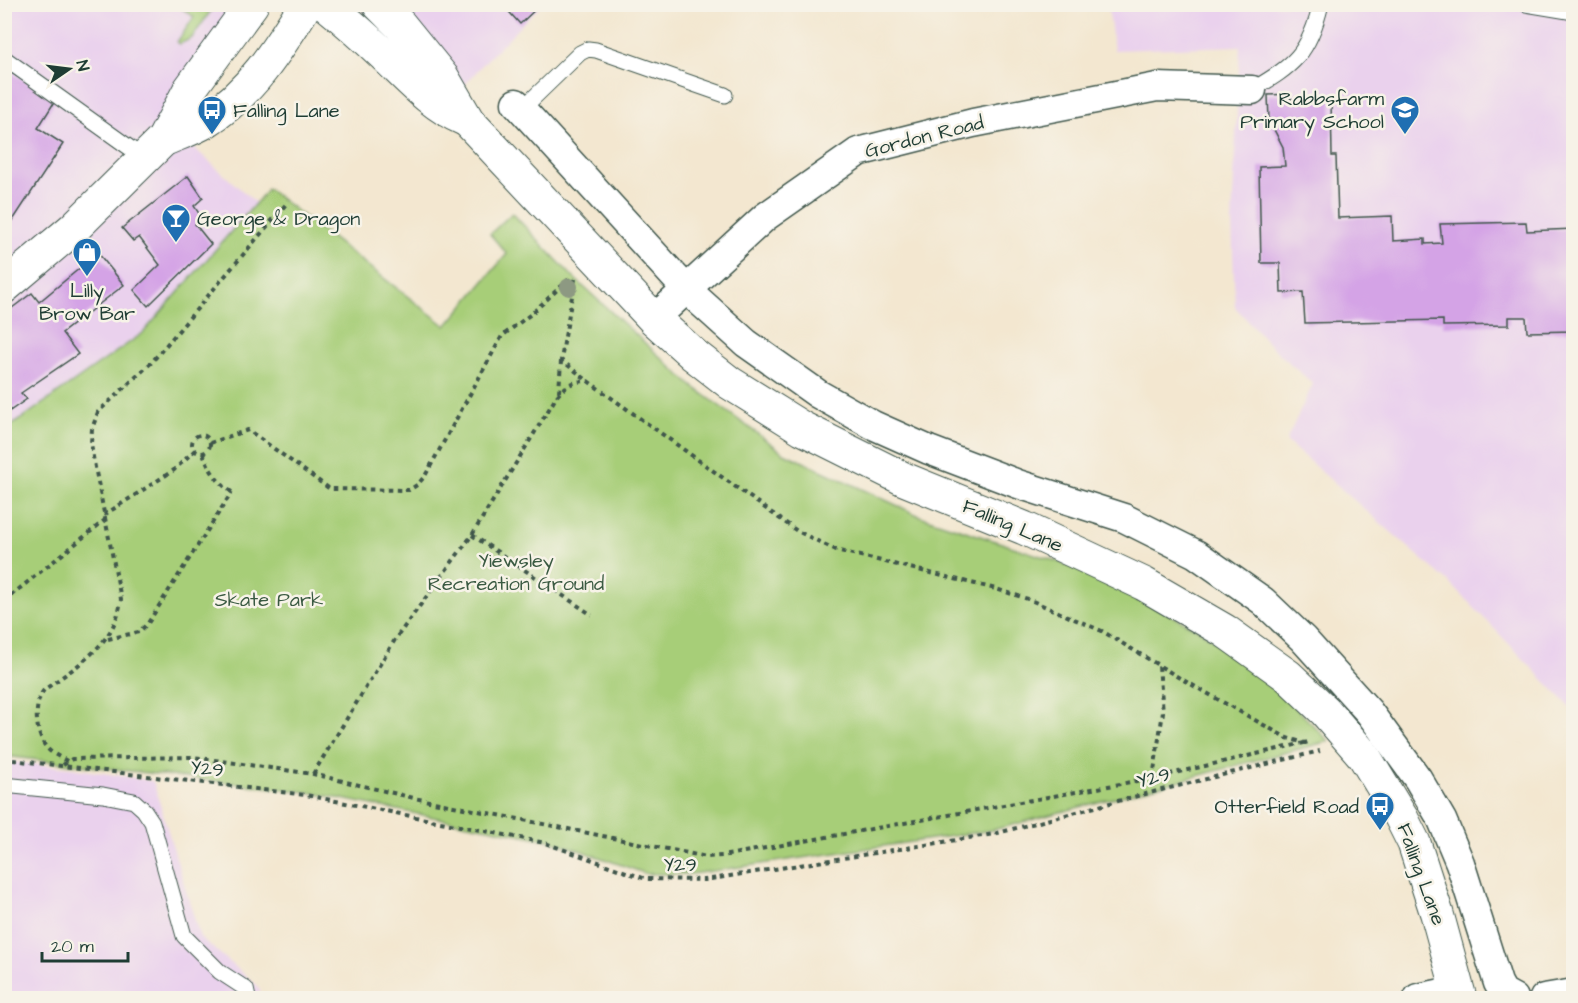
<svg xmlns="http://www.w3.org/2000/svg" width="1578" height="1003" font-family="'Architects Daughter',sans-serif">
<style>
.built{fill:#ead1ed}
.green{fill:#a7ce78;stroke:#638656;stroke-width:1.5}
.building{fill:#d4a3e6}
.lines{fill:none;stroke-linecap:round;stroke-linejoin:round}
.service-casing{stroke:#3f564b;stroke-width:17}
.minor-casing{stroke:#3f564b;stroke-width:31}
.tertiary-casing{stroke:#3f564b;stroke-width:35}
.primary-casing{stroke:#3f564b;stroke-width:35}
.path{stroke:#3f564b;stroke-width:4;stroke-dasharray:4.5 4.5;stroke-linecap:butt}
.service{stroke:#fff;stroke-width:15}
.minor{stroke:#fff;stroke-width:28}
.tertiary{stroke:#fff;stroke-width:33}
.primary{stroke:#fff;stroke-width:33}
.tree{fill:#8d9982}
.labels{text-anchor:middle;stroke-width:5;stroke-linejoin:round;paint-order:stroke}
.poi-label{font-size:20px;fill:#1f3d34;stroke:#f7f3e8;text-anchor:end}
.street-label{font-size:20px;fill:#1f3d34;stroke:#f7f3e8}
.park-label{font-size:20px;fill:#3a5a42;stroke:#f7f3e8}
</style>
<rect width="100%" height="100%" fill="#f7f3e8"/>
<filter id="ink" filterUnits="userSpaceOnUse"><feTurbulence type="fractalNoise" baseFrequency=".0167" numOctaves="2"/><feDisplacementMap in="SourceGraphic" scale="12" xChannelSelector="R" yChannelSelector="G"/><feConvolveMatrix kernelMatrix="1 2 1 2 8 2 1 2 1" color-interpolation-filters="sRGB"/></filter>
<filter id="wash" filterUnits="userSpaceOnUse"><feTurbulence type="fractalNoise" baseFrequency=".008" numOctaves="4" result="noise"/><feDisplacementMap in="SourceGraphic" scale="24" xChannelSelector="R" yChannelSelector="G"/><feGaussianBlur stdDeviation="1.35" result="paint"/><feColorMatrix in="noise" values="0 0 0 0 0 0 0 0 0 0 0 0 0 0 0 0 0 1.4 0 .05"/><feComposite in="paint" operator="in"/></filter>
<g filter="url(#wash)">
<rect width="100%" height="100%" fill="#f3e7d0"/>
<g class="built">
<path d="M5 5H221L254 28 5 281Z"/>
<path d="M355 5H541L482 65 454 98 395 36Z"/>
<path d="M1108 5H1573V710L1452 585 1286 441 1313 384 1272 347 1235 307 1232 221 1240 46 1114 50Z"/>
<path d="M176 132 256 203 143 333 5 431V291Z"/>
<path d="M5 761 71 768 153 781 200 937 257 985 261 993 230 998H5Z"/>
</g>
<g class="green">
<path d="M177 5H215L192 38 180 44 177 42 194 17Z"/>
<path d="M268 189 446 326 507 254 490 234 512 213 575 279 691 385 784 453 920 516 1092 573 1199 630 1265 677 1329 741 993 830 692 874H647L553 841 307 792 5 756 4 431 143 333Z"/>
</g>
<g id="blocks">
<g class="building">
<path d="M502 4H541L520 24Z"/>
<path d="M4 68 55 101 38 128 63 144 4 234Z"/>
<path d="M1290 94V99L1331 98 1332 156H1336L1338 218 1392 216 1393 241 1425 239V244L1442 243 1440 224 1526 222 1527 231 1574 229V331L1527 332 1526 317H1509V325L1443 326V320L1305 323 1303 292 1281 293 1280 263H1261L1259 167 1285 166 1283 147 1269 120 1268 95Z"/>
<path d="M188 176 203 198 194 206 202 218 195 224 211 244 148 306 134 290 160 265 139 237 133 241 122 228Z"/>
<path d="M98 253 124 285 62 333 78 354 21 393 27 399 4 415V314L32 293 39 302Z"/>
</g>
</g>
</g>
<g filter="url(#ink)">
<use href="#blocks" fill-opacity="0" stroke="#3f564b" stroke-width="1.5"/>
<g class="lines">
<g class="service-casing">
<g id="service">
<path d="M1526 4 1574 12"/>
<path d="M4 58 144 158"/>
<path d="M1252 90C1294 65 1309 54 1321 4"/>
<path d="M522 109 580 53 588 49 596 50 725 95"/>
<path d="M4 785 103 795 134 801 144 810 152 822 184 936 220 972 246 989 248 998"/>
</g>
</g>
<g class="minor-casing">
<g id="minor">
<path d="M516 103 685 288 746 343 818 394 873 425 929 450 1018 484 1124 518 1196 554 1263 601 1303 639 1369 712 1418 779 1442 820 1460 863 1498 983 1503 992 1514 998"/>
<path d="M654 319 765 217 858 152 973 123 1157 87 1252 90"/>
<path d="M1418 998 1457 990"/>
<path d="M1544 998 1574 993"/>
</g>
</g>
<g class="tertiary-casing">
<g id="tertiary">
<path d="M163 140C177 134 193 129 206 121 251 93 278 49 306 4"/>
<path d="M4 287 74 228 163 140 190 89 252 4"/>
</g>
</g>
<g class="primary-casing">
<g id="primary">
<path d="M326 4C347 21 366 38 385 56 410 80 432 105 464 119"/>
<path d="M379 4 400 25 443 78 468 121 654 319 694 355 730 383 802 428 904 479 1024 528 1144 584 1225 631 1288 676 1325 711 1364 756 1401 817 1414 843 1437 914 1460 998"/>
</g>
</g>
<g class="path">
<path d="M575 279 561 360 587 380"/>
<path d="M559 392 561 361"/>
<circle cx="201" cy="444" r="9"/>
<path d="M210 443 248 430 330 489 409 490 417 485 425 476 502 336 531 314 568 280 575 279"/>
<path d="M203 453C210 471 218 484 235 494"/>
<path d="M104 515 174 470 195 450"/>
<path d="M472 535 592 615"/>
<path d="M4 601 105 520"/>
<path d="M108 639 139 632 148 623 232 492"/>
<path d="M4 759 306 795 545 843 646 879 705 880 994 834 1129 798 1320 751"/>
<path d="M67 761C60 757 52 754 47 748 35 735 33 703 44 690 78 665 116 644 121 599L93 457 91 443 92 429 98 412 151 363 287 203"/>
<path d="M63 765 72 759 193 757 313 774 414 798 707 857 722 856 1153 778 1304 743"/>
<path d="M313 774 396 638 472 535 557 396C566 385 573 381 588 381L797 531 836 550 996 589 1028 599 1102 631 1178 677 1287 738 1305 743 1311 741"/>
<path d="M1153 778 1163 712 1159 666"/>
</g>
<use href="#service" class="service"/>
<use href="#minor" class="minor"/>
<use href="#tertiary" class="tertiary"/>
<use href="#primary" class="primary"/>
</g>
<circle class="tree" cx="569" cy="287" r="9"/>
</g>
<defs>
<g id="bus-pin" transform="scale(1.5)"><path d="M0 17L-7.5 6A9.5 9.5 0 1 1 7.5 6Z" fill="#1f6fb2" stroke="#f7f3e8"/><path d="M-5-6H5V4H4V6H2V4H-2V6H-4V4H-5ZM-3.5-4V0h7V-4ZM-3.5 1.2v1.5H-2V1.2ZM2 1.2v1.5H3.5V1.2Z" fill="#fff"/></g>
<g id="school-pin" transform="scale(1.5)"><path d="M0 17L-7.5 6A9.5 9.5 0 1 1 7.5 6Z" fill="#1f6fb2" stroke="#f7f3e8"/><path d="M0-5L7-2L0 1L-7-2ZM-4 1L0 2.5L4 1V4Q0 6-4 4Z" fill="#fff"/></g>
<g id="bar-pin" transform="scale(1.5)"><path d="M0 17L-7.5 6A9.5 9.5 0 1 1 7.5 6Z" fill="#1f6fb2" stroke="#f7f3e8"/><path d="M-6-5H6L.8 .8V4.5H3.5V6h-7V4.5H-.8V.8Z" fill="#fff"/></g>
<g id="shop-pin" transform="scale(1.5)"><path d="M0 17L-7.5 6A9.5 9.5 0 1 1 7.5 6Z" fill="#1f6fb2" stroke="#f7f3e8"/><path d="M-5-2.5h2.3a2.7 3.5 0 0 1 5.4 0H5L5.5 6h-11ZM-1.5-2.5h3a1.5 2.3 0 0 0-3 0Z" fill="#fff"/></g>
</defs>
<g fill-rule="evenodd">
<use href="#bus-pin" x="212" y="110"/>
<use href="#school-pin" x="1405" y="110"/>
<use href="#bar-pin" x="176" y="218"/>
<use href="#shop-pin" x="87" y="252"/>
<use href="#bus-pin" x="1380" y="806"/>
</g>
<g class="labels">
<g class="poi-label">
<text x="1384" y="105">Rabbsfarm<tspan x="1384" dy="23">Primary School</tspan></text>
<text x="233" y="117" text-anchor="start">Falling Lane</text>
<text x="197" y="225" text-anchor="start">George &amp; Dragon</text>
<text x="87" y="297" text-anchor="middle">Lilly<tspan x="87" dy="23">Brow Bar</tspan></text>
<text x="1359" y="813">Otterfield Road</text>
</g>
<g class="street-label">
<text transform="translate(924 136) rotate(-14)" y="7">Gordon Road</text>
<text transform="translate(1013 525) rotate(23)" y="7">Falling Lane</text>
<text transform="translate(207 768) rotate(7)" y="7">Y29</text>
<text transform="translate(1153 777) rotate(-14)" y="7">Y29</text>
<text transform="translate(680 864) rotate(1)" y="7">Y29</text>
<text transform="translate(1422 874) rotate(70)" y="7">Falling Lane</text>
</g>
<g class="park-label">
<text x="516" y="567">Yiewsley<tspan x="516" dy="23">Recreation Ground</tspan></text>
<text x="269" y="606">Skate Park</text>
</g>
</g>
<rect width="1578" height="1003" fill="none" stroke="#f7f3e8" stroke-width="24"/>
<g transform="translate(69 69) rotate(76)" stroke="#f7f3e8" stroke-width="4.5" paint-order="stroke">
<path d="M0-4.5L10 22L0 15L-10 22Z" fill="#1f3d34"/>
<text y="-9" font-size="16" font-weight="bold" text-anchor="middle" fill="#1f3d34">N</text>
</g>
<path d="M42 952v9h86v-9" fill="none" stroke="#1f3d34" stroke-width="3"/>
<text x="51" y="952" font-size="18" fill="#1f3d34" stroke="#f7f3e8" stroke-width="4.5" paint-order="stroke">20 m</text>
</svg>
